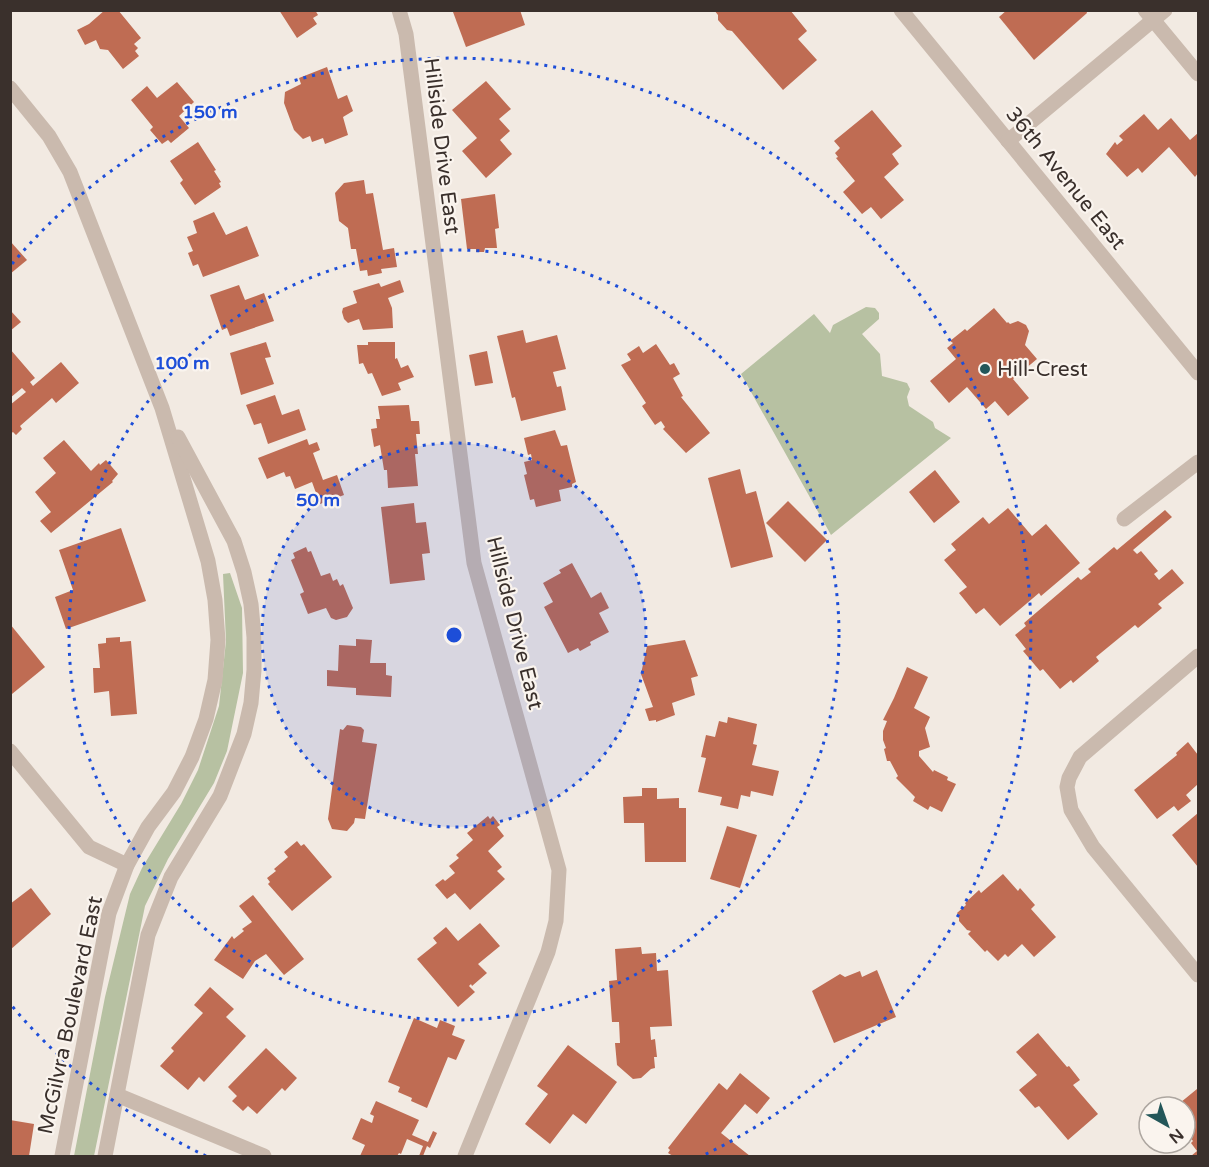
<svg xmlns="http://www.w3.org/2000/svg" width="1209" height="1167" font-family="'Varela Round',sans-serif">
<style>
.green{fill:#b7c1a2}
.building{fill:#bf6c53}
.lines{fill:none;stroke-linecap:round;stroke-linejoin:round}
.minor{stroke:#cabaae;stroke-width:15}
.ring{fill:none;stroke:#1d4ed8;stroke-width:3;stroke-dasharray:3 6}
.poi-dot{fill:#235659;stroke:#faf4ee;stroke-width:2}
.labels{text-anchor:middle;stroke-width:4.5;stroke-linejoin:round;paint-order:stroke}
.street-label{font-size:21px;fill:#3a302c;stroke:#faf4ee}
.poi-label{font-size:21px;fill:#3a302c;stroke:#faf4ee;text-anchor:start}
.centre{fill:#1d4ed8;stroke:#faf4ee;stroke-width:3}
.ring-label{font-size:18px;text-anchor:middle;font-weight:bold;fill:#1d4ed8;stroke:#faf4ee;stroke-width:4.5;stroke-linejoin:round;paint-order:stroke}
</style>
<rect width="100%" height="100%" fill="#f2eae2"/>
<g class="green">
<path d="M866 307 875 308 879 313V319L862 334 880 354 882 376 907 383 910 389 907 397 909 406 933 422 935 428 951 438 831 535 741 374 814 314 830 333 833 325Z"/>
<path d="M230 573 242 608 243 673 227 751 214 783 168 859 145 906 94 1156H74L105 997 130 894 142 868 181 804 198 770 219 706 226 641 223 574Z"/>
</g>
<g class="building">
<path d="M105 10H118L141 38 134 44 138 48 135 51 139 56 123 69 108 50 100 49 96 40 85 45 77 30 89 24Z"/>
<path d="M279 10H315L318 15 313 18 317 24 297 38Z"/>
<path d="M456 10H520L525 25 466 47 453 12Z"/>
<path d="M714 10H790L807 31 798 39 817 60 783 90 732 31 727 30 718 20V15Z"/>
<path d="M1007 10H1086L1087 13 1034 60 999 17Z"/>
<path d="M327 67 338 99 347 95 353 111 343 117 348 135 325 144 323 138 312 142 310 136 303 139 294 130 284 103 285 92 301 84 299 78Z"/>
<path d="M486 81 511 109 499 119 510 131 500 140 512 154 486 178 462 151 477 138 452 110Z"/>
<path d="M177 82 194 102 179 116 189 128 171 143 168 140 162 144 150 130 153 127 131 100 147 86 157 98Z"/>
<path d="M872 110 902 146 892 154 899 164 884 177 904 200 881 219 871 207 862 214 843 192 855 181 836 158 838 157 835 153 840 148 834 141Z"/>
<path d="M1144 114 1158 130 1171 118 1190 140 1198 133V173L1195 177 1169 147 1142 173 1138 168 1127 177 1106 154 1115 142 1117 145 1123 140 1119 136Z"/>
<path d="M198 142 216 170 214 171 221 182 219 183 221 187 195 205 180 183 183 180 170 161Z"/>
<path d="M364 180 366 194 373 193 383 250 394 248 397 267 381 269 382 273 368 276 367 270 360 271 356 249H351L348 228 339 221 335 193 344 183Z"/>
<path d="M495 194 499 228 495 229 497 248H485L484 252H476V249H467L461 199Z"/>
<path d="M214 212 226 235 247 226 259 256 203 277 198 264 193 266 188 253 193 251 187 237 197 233 193 221Z"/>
<path d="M10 241 27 260 10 274Z"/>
<path d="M400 280 404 292 388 298 392 308 393 328 363 330 359 319 348 323 344 319 342 312 343 308 357 303 353 291 379 283 381 287Z"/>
<path d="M239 285 245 300 264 293 274 321 230 336 227 328 222 330 210 295Z"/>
<path d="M994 308 1007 323 1008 322 1010 324 1018 321 1026 325 1029 331 1025 345 1037 359 1013 379 1029 398 1008 416 995 401 986 409 967 387 949 403 930 381 956 359 947 348 953 343 950 341 965 329 967 331Z"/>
<path d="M10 310 21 322 10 331Z"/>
<path d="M523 330 526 343 557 335 566 369 553 372 557 387 561 386 566 410 521 421 515 397 512 398 497 336Z"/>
<path d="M266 342 271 357 265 358 274 384 241 395 230 353Z"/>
<path d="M368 342H395V359L397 358 401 368 408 365 414 377 398 383 401 390 382 396 372 373 368 374 363 363 359 364 357 345H368Z"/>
<path d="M656 344 670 365 674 363 680 374 673 378 683 396 681 397 710 433 686 453 663 429 665 427 661 421 655 425 642 406 646 403 621 365 631 360 627 354 639 346 643 353Z"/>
<path d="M10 349 35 378 30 382 33 386 61 362 79 383 56 403 52 398 20 426 22 429 16 435 13 432 10 434V405L26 392 22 388 10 398Z"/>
<path d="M487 351 493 383 475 386 469 355Z"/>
<path d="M275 395 282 415 299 409 306 430 268 444 261 423 254 425 246 405Z"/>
<path d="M409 405 411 421H419L420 434H416L418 454H415L418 486 388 488 387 470H384L380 445 374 447 371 429 377 428 376 419H380L378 406Z"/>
<path d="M555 430 561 446 567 445 576 482 572 484V487L559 490 561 501 536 507 534 499 530 500 524 475 527 474 524 462 532 460 531 454 528 455 524 438Z"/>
<path d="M307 439 309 445 317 442 320 450 313 453 323 480 337 475 344 495 320 504 312 482 295 489 290 476 286 477 284 472 267 479 258 458Z"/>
<path d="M64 440 91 471 99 463 100 465 106 460 118 474 112 481 113 482 51 533 40 521 51 512 35 492 56 473 43 458Z"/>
<path d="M740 469 746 494 756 491 773 557 731 568 708 478Z"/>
<path d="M935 470 960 502 934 523 909 492Z"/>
<path d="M788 501 827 540 805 562 766 523Z"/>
<path d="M414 503 416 523 426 522 430 553 422 554 425 580 390 584 381 507Z"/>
<path d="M1008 508 1032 536 1046 524 1080 563 1041 596 1039 593 1000 626 984 608 976 614 959 593 967 587 944 560 956 550 951 544 983 517 989 524Z"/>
<path d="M1165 510 1172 517 1133 550 1137 554 1141 551 1158 571 1154 574 1159 580 1172 569 1184 583 1158 604 1162 608 1138 628 1135 625 1096 657 1099 661 1073 683 1071 680 1060 689 1043 669 1040 671 1023 651 1026 649 1015 635 1026 626 1024 623 1078 577 1081 580 1091 572 1088 569 1114 547 1117 550Z"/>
<path d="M121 528 146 601 66 629 55 597 73 590 59 550Z"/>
<path d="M306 547 308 552 311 551 321 576 330 573 333 581 337 579 340 586 343 584 353 608 347 617 336 620 331 618 326 608 308 614 300 594 304 592 291 560 295 558 293 553Z"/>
<path d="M572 563 591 598 601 592 609 608 599 613 609 632 590 642 591 645 580 651 578 648 568 653 544 607 553 602 543 583 561 573 559 570Z"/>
<path d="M10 624 45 667 12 694 10 692Z"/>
<path d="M120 637V642L131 641 137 714 111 716 109 691 94 693 93 668H100L98 644 106 643V638Z"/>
<path d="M356 639 372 640 370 663H386V675L392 676 391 697 356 695V688L327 686V670L338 671 339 645 356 646Z"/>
<path d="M685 640 698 676 691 678 695 695 672 703 675 715 656 722V720L649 721 645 709 653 707 641 674 647 646Z"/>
<path d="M907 667 928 677 914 708 930 717 925 728 930 747 919 751V756L933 772 934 770 948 777 947 780 956 784 942 812 930 806 928 810 913 801 915 797 896 778 898 776 890 761H887L884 749 886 748 883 740V731L887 721 883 720 894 698Z"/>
<path d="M728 717 757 724 753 744 757 745 752 765 779 771 773 796 751 791 750 797 741 795 738 809 720 805 722 797 698 792 706 758 701 757 706 735 715 737 719 721 727 723Z"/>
<path d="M347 725 361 727 364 730 362 742 377 744 365 819 355 818 354 823 347 831 332 829 328 819 340 729 343 730Z"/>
<path d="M1188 742 1198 755V784L1186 795 1191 801 1178 811 1174 806 1157 819 1134 790 1177 755 1176 753Z"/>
<path d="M642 788H657V799L679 798V808H686V862H645L644 823H624L623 797 642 796Z"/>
<path d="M1198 813V867L1172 835Z"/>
<path d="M488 816 490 819 493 816 500 825 497 827 504 836 488 851 502 867 497 871 505 879 470 910 455 893 447 899 435 885 443 879 445 881 455 873 449 866 459 858 456 855 473 840 467 833Z"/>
<path d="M727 826 757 835 740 888 710 879Z"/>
<path d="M297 841 301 846 304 844 332 877 292 911 268 884 270 882 267 878 276 871 274 869 288 857 284 852Z"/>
<path d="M1003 874 1018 891 1020 888 1035 905 1031 909 1056 937 1034 957 1022 944 1008 957 1005 954 998 961 987 950 985 952 968 934 971 931 967 930 959 921V916L957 913 966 905 965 903 979 890 981 893Z"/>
<path d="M31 888 51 914 10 950V904Z"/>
<path d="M253 895 304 959 284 975 266 954 255 961 243 979 214 960 232 936 234 939 244 931 242 929 252 922 239 906Z"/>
<path d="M480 923 500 946 478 964 487 973 472 986 471 984 469 986 475 992 458 1007 417 959 437 943 433 938 446 927 458 941Z"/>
<path d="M641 947 642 954 656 953 657 971 668 970 672 1026 650 1027 651 1040 655 1039 657 1057H654L655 1068 651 1069 641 1078 633 1079 617 1065 615 1043H620L619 1022H612L609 981 617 980 615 949Z"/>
<path d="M877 970 896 1017 834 1043 812 991 840 974 845 977 860 971 862 977Z"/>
<path d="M210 987 234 1009 226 1017 246 1036 204 1082 199 1077 188 1090 160 1066 174 1051 171 1048 203 1013 194 1005Z"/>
<path d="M414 1018 437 1028 440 1020 455 1026 452 1035 465 1040 456 1060 448 1057 427 1108 411 1101 412 1098 398 1092 400 1087 388 1082Z"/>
<path d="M1038 1033 1067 1067 1069 1066 1080 1080 1073 1085 1098 1114 1068 1140 1039 1106 1035 1108 1019 1090 1037 1075 1016 1052Z"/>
<path d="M568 1045 617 1082 586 1124 573 1114 550 1144 525 1124 548 1094 537 1086Z"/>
<path d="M266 1048 297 1078 285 1091 282 1088 257 1114 248 1106 243 1111 232 1101 237 1096 228 1087Z"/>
<path d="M740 1073 770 1098 757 1114 745 1104 721 1133 750 1156H673L668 1153 670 1150 668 1148 719 1083 727 1090Z"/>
<path d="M1197 1089 1198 1091V1156H1191L1197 1151 1191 1143 1193 1141 1185 1131V1107H1175Z"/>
<path d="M376 1101 419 1120 412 1135 428 1142 433 1131 437 1133 430 1148 427 1146 423 1156H419L423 1146 407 1139 401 1154 399 1153 397 1156H360L365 1145 352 1139 361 1118 372 1123 374 1116 370 1114Z"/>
<path d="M10 1120 34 1124 29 1156H10Z"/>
</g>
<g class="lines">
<g class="minor">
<path d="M399 10 406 34 474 563 559 870 556 921 548 952 465 1156"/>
<path d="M901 10 1198 373"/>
<path d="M1145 10 1198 74"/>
<path d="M10 88 49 136 70 172 162 408 208 561 215 600 218 640 215 680 206 719 192 757 174 792 148 827 127 865 109 913 62 1156"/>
<path d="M1008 141 1165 10"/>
<path d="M1124 519 1198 462"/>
<path d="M1198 656 1080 757 1069 778 1067 787 1071 810 1093 847 1198 975"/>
<path d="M10 751 89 847 127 865"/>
<path d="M117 1095 264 1156"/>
<path d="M105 1156 148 935 171 877 220 796 244 734 251 703 254 670V637L251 604 244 572 234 541 178 437"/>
</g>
</g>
<circle cx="454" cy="635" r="192" fill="#1d4ed8" fill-opacity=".12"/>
<g class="ring">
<circle cx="454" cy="635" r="192"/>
<circle cx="454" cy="635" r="385"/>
<path d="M206 1156A577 577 0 0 1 12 1006M12 264A577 577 0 1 1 702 1156"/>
</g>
<circle class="poi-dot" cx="985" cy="369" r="6"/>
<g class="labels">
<g class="street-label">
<text transform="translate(442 146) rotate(83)" y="7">Hillside Drive East</text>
<text transform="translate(1066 178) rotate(51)" y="7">36th Avenue East</text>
<text transform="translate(515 623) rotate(76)" y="7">Hillside Drive East</text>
<text transform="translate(70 1015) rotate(-78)" y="7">McGilvra Boulevard East</text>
</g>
<g class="poi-label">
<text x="997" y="376">Hill-Crest</text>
</g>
</g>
<circle cx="454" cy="635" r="9" class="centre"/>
<g class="ring-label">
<text x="210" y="118">150 m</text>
<text x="182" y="369">100 m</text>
<text x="318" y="506">50 m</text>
</g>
<rect width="1209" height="1167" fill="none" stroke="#3a302c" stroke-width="24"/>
<g transform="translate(1167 1125) rotate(140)"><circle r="28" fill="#faf4ee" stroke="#ada6a0" stroke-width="1.5"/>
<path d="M0-4.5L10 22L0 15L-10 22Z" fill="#235659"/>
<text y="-9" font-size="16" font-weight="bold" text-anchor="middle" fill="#3a302c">N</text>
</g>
</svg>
